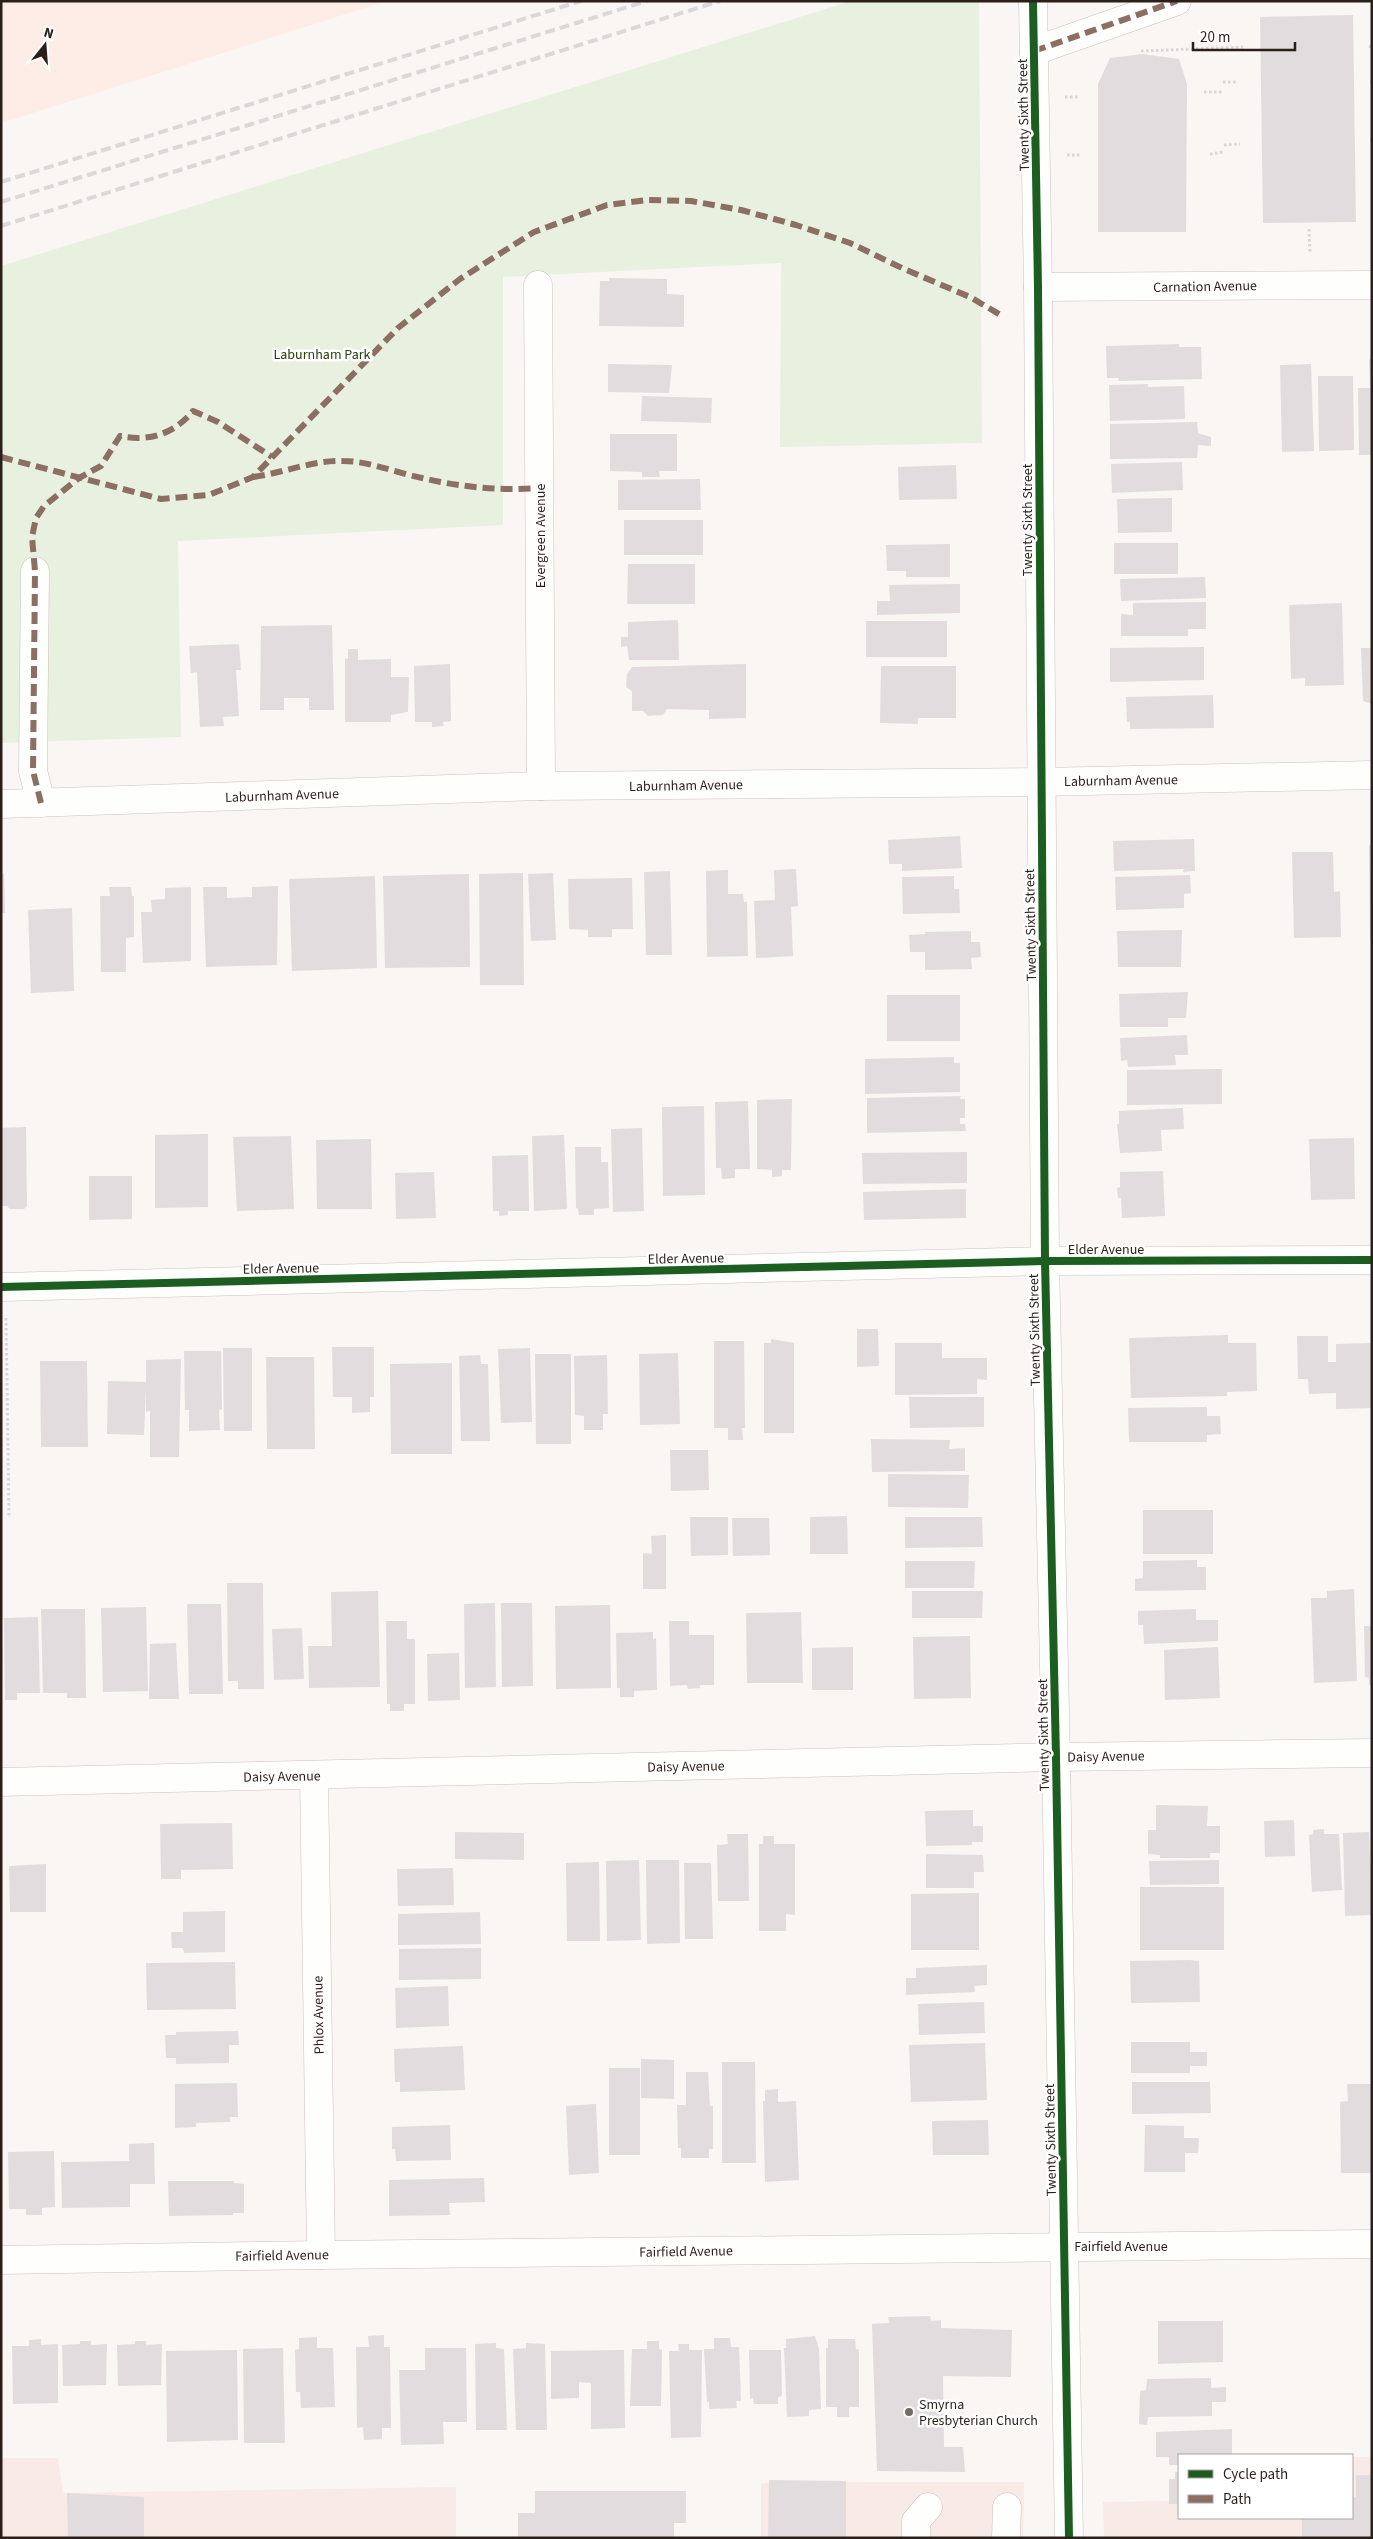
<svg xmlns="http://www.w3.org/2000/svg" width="1373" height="2539" font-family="'Source Sans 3',sans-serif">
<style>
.commercial{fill:#f8eae7}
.built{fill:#fdede6}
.green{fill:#e8f1df}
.building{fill:#e2dcdf}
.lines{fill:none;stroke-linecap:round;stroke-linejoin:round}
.minor-casing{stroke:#cac2bf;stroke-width:29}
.path{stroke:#d8d7d6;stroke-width:3;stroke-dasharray:2.5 2.5;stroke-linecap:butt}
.minor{stroke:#fefefd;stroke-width:28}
.rail{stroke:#dad8d8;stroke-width:4;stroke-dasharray:10 5;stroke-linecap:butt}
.quiet{stroke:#8d6e63;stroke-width:6;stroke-dasharray:12 6;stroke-linecap:butt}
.cycleway-casing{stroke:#fff;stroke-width:11}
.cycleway{stroke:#1b5e20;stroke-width:8}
.poi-dot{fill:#736a66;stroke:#fff;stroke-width:2}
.labels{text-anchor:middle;stroke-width:5;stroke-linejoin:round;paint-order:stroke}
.street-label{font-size:14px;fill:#2b1f1a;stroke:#fff}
.park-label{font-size:14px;fill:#243f0a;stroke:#fff}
.poi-label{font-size:14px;fill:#2b1f1a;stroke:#fff;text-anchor:start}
</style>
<rect width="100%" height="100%" fill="#faf6f4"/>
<g class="commercial">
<path d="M1352 2457H1372V2538H1104L1103 2502 1179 2501V2518H1352Z"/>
<path d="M1 2458H58L63 2493 456 2487V2538H1Z"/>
<path d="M851 2482H1024L1023 2538H761V2483Z"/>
</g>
<path class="built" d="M1 1H387L1 123Z"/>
<path class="green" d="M851 1H979L982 443 780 447 781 263 503 277V525L178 541 181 737 1 743V266Z"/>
<g class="building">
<path d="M1353 15 1356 222 1263 223 1260 17Z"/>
<path d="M1142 54 1179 59 1187 84 1186 232H1098V84L1110 58Z"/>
<path d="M609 278 667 279V294L684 295V327L599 326 600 281H609Z"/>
<path d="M1179 344V347H1201L1202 379 1118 381 1119 378H1107L1106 346Z"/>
<path d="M1369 359H1372V455H1359L1358 388H1370Z"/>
<path d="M608 364 672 365 669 393 608 392Z"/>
<path d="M1311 364 1314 451 1282 452 1280 365Z"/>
<path d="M1318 376H1353L1354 450 1319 451Z"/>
<path d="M1148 384V387L1184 386 1185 419 1110 421 1109 385Z"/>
<path d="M642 396 712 398 711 423 641 421Z"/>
<path d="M1197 422 1198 433 1211 437V446L1198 445 1197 458 1110 459V424Z"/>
<path d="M610 434H677V471H659L660 477H642V472L610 471Z"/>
<path d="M1182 462 1183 490 1112 493 1111 464Z"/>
<path d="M956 465 957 499 899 500 898 467Z"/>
<path d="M700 479 701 510H618V480Z"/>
<path d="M1172 498V532L1118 533 1117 499Z"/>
<rect x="624" y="520" width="79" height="35"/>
<rect x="1114" y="543" width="64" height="31"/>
<path d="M950 544V577H906V571H887L886 545Z"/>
<path d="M628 564H695V604H627Z"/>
<path d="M1205 577 1206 598 1121 601 1120 579Z"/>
<path d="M960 584V613L877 615V601H890L889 585Z"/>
<path d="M1206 602V629H1188V636H1121V614L1133 615V603Z"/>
<path d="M1342 603 1344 685 1305 686V678L1291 679 1289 605Z"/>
<path d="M678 620 679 660H629L627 646 621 647V637H628V622Z"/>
<rect x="866" y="621" width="81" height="36"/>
<path d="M332 625 334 710H309V698H284V710H260L261 626Z"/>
<path d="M239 644 241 670H236L239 716 223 717 224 726 200 727 197 672 191 673 189 646Z"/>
<path d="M1204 647V680L1110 682V648Z"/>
<path d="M1361 648H1372V704L1363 701Z"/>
<path d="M348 649H358V660L391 659V677H409L408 712 391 715V722H345V658L348 659Z"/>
<path d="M450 664 451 721 443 722 444 726 432 727V722H415L414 666Z"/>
<path d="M746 664V718L709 719V710L667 709 663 715 648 716 643 711H632V691L626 687 627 674 632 667Z"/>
<path d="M881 666H956V718H918V724L880 723Z"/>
<path d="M1213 695 1214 728 1130 729V722H1127L1126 697Z"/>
<path d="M960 836 962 868 902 871V864H889L888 840Z"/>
<path d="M1194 839 1195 871 1183 872 1184 869 1114 871 1113 841Z"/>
<path d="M1369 845H1372V941H1370Z"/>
<path d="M1292 852H1333L1334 892 1340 891 1341 937 1294 938Z"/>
<path d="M796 869 798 906 791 907 793 956 756 958 754 901 775 900 774 870Z"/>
<path d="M728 870V894H743L744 902H747L748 956 707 957 706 871Z"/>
<path d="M670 871 672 955H646L644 872Z"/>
<path d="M523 873 524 985H480L479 874Z"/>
<path d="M553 873 556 940 531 941 528 874Z"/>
<path d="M1 874H4L5 913H1Z"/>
<path d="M469 874 470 967 385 968 383 876Z"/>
<path d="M1190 875 1191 893 1184 894V908L1116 910 1115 877Z"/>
<path d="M375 876 377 968 292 971 289 879Z"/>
<path d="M954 876V889H959L960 913 903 914 902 877Z"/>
<path d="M632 878 633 929H612V937H588V930L569 929 568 879Z"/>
<path d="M278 886 277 965 206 967 203 887H227V898L252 897V887Z"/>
<path d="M109 887H131L132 896H134V937L126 938V972H101L100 896H110Z"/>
<path d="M191 887V961L143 963 141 912H152L151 900 165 899V888Z"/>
<path d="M72 908 74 991 31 993 28 910Z"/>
<path d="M1182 930 1181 967H1118L1117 931Z"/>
<path d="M971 931V942H980L981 957 971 958 972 969 925 970V952H910L909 935 925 934V932Z"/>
<path d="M1188 992 1186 1018H1168V1027H1120L1119 994Z"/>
<rect x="887" y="995" width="73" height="46"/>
<path d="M1187 1035 1188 1055H1175L1176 1065 1128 1067 1127 1060 1121 1061 1120 1038Z"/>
<path d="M954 1057V1063H960V1092L865 1094V1059Z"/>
<path d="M1222 1069V1104L1127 1105V1070Z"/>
<path d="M961 1096 960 1099H965V1118H960V1124H965L966 1131 867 1133V1098Z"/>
<path d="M792 1099 791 1170H782V1176L772 1177V1170L757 1169V1100Z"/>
<path d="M748 1101 750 1169H735V1178L722 1179 721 1168H716L715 1102Z"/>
<path d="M704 1106 705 1195 663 1196 662 1107Z"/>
<path d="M1183 1108 1184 1129 1161 1130 1162 1151 1120 1153 1117 1124H1119V1111Z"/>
<path d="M26 1127 27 1206 24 1209H10L7 1206H1V1128Z"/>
<path d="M642 1128 644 1211 613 1212 611 1129Z"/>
<path d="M208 1134V1207L155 1208V1135Z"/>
<path d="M564 1135 567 1209 534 1211 532 1136Z"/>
<path d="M291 1136 294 1209 237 1211 233 1137Z"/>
<path d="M1354 1138 1355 1199 1311 1200 1309 1139Z"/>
<path d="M371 1139 372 1209H317L316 1140Z"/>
<path d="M575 1147H601V1162H608L609 1208 594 1209V1215H579L578 1209 576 1208Z"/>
<path d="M967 1152V1183L863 1184 862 1153Z"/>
<path d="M528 1155 529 1211H508V1215L499 1216V1211H493L492 1156Z"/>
<path d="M1163 1171 1165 1216 1122 1218 1121 1198H1118L1117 1188 1120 1187V1172Z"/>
<path d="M434 1172 436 1218 396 1219 395 1173Z"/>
<path d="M89 1176H132V1219L89 1220Z"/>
<path d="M966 1189V1218L864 1220 863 1192Z"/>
<path d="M857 1329H878L879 1366 857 1367Z"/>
<path d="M1228 1335V1343H1256L1257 1391 1227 1392V1396L1131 1398 1129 1338Z"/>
<path d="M1297 1336H1328V1362H1336V1344L1372 1343V1408L1336 1409V1393L1309 1394 1308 1379H1298Z"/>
<path d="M771 1339 794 1343V1433H764V1343H771Z"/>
<path d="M714 1341H744L745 1428H742L743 1440H728V1428H714Z"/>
<path d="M895 1343H942V1358H987V1380L977 1379V1394L895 1395Z"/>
<path d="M332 1347H374V1397H370V1412L352 1413V1397H333Z"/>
<path d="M223 1348H252V1431H224Z"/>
<path d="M530 1348 532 1422 501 1423 498 1349Z"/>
<path d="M184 1351H221L222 1409 219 1410 220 1430 189 1431V1410H185Z"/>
<path d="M678 1353 680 1424 640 1425 639 1354Z"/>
<path d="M535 1354H571V1444H536Z"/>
<path d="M480 1355 481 1364H488L490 1441H461L459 1356Z"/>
<path d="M607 1355 608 1414H603V1430H584V1416L575 1415 574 1356Z"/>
<path d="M266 1357H314L315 1449H267Z"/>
<path d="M181 1359 179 1457H150V1411L146 1412V1390L144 1435 107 1434 108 1381 146 1382V1360Z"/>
<path d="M40 1361H87L88 1447H41Z"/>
<path d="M452 1363V1454H391L390 1364Z"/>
<path d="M909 1397H984V1427L910 1428Z"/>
<path d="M1207 1407V1416H1220L1221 1434 1207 1435V1442H1129L1128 1408Z"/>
<path d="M871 1439 950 1440 949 1449 965 1448V1471L872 1472Z"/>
<path d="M670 1450H708L709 1490 671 1491Z"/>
<path d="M888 1474 969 1475 968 1508 888 1507Z"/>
<rect x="1143" y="1510" width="70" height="44"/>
<path d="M847 1516 848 1554H810V1517Z"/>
<path d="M690 1517H728V1555L691 1556Z"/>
<path d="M905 1517H982L983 1547 905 1548Z"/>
<path d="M732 1518H769L770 1555 733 1556Z"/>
<path d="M666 1535V1589H643V1553L652 1554 651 1536Z"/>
<path d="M1197 1560V1567H1206V1590L1135 1591V1579L1143 1578V1561Z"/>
<path d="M905 1561H975L974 1588H905Z"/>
<path d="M227 1583H263L264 1689H238V1681H228Z"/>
<path d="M1354 1589 1357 1681 1314 1683 1311 1598H1327V1591Z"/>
<path d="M378 1591 380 1687 309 1688 308 1646H332L331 1592Z"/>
<path d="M912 1591H983L982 1618H912Z"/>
<path d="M495 1603 496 1687 465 1688 464 1604Z"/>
<path d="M501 1603H532L533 1686 502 1687Z"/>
<path d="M187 1604H221L223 1694H189Z"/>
<path d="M610 1605 611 1688 556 1689 555 1606Z"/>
<path d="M146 1607 148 1691 103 1692 101 1608Z"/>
<path d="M41 1609H85L86 1698H67V1693H43Z"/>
<path d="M1196 1609V1620H1218V1641L1144 1644 1143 1625H1138V1611Z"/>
<path d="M801 1612 803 1683H747L746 1613Z"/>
<path d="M38 1617 40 1693H17V1700H5L4 1618Z"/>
<path d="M386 1621H407V1639H415V1704H404V1711H390V1704H387Z"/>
<path d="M669 1621H689V1635H714V1685H700V1688L688 1689 687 1685 670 1686Z"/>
<path d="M1364 1626H1372V1685H1369V1678L1365 1677Z"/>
<path d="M302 1628 304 1679 274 1680 272 1629Z"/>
<path d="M653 1632V1639L656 1638 657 1690 634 1691V1697H620V1688H617L616 1633Z"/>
<path d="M970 1636 971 1698 914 1699 913 1637Z"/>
<path d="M176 1643 179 1699H149L150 1644Z"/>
<path d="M853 1647V1690H812V1648Z"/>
<path d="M1218 1647 1220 1698 1165 1700 1164 1650Z"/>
<path d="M459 1653 460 1700 428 1701 427 1654Z"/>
<path d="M1156 1805 1208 1806 1207 1826H1220V1853H1210V1858H1160V1855L1148 1854V1830H1156Z"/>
<path d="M973 1810V1826H983V1842H972V1845L926 1846 925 1811Z"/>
<path d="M1294 1820 1295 1856 1265 1857 1264 1821Z"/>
<path d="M232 1823 233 1869 181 1870V1879H161L160 1824Z"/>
<path d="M1324 1829V1834H1339L1342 1890 1312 1892 1309 1835 1313 1834V1830Z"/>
<path d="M455 1832 524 1833V1860L455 1859Z"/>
<path d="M1369 1832 1372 1915 1345 1916 1343 1833Z"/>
<path d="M727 1834H748L749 1901H718L717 1845 728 1844Z"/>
<path d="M763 1836H774V1844H795V1915L786 1914V1931H759V1844H763Z"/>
<path d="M926 1854 983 1855 984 1872H974V1888H926Z"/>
<path d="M639 1860 641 1940 607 1941 606 1861Z"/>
<path d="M646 1860H679L680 1943 647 1944Z"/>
<path d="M1219 1860V1884L1150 1885 1149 1861Z"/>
<path d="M599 1862 600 1941H567L566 1863Z"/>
<path d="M684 1863H711L713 1939H685Z"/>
<path d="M46 1864V1912H10L9 1866Z"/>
<path d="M453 1868 454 1905 398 1906 397 1869Z"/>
<rect x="1140" y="1887" width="84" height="63"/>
<path d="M979 1893V1950H911V1894Z"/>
<path d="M225 1911V1952L184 1953 183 1948H172L171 1932H183V1912Z"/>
<path d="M480 1912 481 1944 398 1945V1914Z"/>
<path d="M481 1948V1979L399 1980V1949Z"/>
<path d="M1189 1960 1199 1961 1200 2002 1131 2003 1130 1961Z"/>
<path d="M235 1962 236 2009 147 2010 146 1963Z"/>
<path d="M987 1965V1985L974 1986 975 1992 906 1995V1978H916V1968Z"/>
<path d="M448 1986 449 2026 396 2028 395 1988Z"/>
<path d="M984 2002 985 2033 919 2035 918 2004Z"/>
<path d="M238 2031 239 2045H229V2063L176 2064V2058H166L165 2035H176V2032Z"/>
<path d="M1131 2042H1190V2052H1207V2066H1190V2073H1131Z"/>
<path d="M985 2043 987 2100 911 2102 909 2045Z"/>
<path d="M463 2046 465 2090 400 2092V2082H395L394 2049Z"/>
<path d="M641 2059 674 2060V2099L641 2098Z"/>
<path d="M722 2062H755L756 2163H722Z"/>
<rect x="609" y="2068" width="31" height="87"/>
<path d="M686 2072H708L710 2106H713V2149H709V2158H681V2148H678L677 2105H686Z"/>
<path d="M1132 2082H1210L1211 2113 1132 2114Z"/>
<path d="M237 2083 238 2117H230V2122L196 2123V2127L175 2128V2084Z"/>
<path d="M1347 2084H1372V2173H1341L1340 2102 1348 2101Z"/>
<path d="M778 2089V2102L796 2101 799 2180 765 2182 763 2101H765V2090Z"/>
<path d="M596 2104 599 2173 569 2175 566 2106Z"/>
<path d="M988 2120 989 2155H933L932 2121Z"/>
<path d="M450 2125 451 2160 396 2161 395 2149H392V2127Z"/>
<path d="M1145 2125 1184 2126V2138H1199L1198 2153H1185V2172H1144Z"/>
<path d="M154 2143 155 2184H130V2207L62 2208 61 2162 129 2161V2144Z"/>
<path d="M54 2151 55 2207 42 2208V2215H26V2209H9L8 2152Z"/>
<path d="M484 2178 485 2202 449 2203 450 2215 389 2216V2180Z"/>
<path d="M168 2181H234V2183L244 2184V2213H233V2215L169 2216Z"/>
<path d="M930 2316 931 2321 941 2320V2328L1012 2330 1011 2377 943 2376 944 2447H963L965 2472 877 2471 872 2324 889 2323 888 2317Z"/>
<path d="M1158 2321H1223V2362L1158 2364Z"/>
<path d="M384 2335V2347H390L391 2428H382V2439L364 2440 363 2427 357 2428 356 2347H369L368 2336Z"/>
<path d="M815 2336 819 2349 821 2409 809 2410V2416L787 2417 784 2348H786V2339Z"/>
<path d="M317 2337V2348H333L335 2407 301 2408 300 2392H296L295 2350 299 2349V2338Z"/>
<path d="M714 2338H730L731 2347H739L741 2401H736L737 2408 709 2409V2402H707L704 2349H714Z"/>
<path d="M41 2339V2345L58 2344V2403L13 2404 12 2346H29V2340Z"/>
<path d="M828 2339H855L856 2349 859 2350V2407H849V2417H837V2407H826V2348H828Z"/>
<path d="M80 2341H91V2345L107 2344 106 2385 63 2386 62 2345 80 2344Z"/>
<path d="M135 2341H146V2345L162 2344 161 2385 118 2386 117 2345 135 2344Z"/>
<path d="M647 2341H659V2349L662 2350 661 2406H630L632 2349H647Z"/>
<path d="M496 2343V2348L504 2349 507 2430H476L475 2344Z"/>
<path d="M526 2343 545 2344 547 2430H516L513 2349 526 2348Z"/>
<path d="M678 2344H689V2350H702L701 2437 671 2438 669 2351H679Z"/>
<path d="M283 2348 285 2443H244L243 2349Z"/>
<path d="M425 2348H466L467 2422H443L444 2444 401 2445 399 2370H425Z"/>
<path d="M237 2350 238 2440 167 2442 166 2351Z"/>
<path d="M624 2350 625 2428 591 2429V2383L579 2382V2398L551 2399V2351Z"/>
<path d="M749 2350H781L782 2396 778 2397V2404H754L753 2398 750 2399Z"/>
<path d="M1211 2378V2388L1226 2387V2402H1212V2416L1148 2417 1147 2425 1139 2424 1140 2391 1146 2390 1147 2379Z"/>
<path d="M1232 2429V2455H1179V2465H1169V2457H1156V2432Z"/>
<path d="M1175 2472H1179V2504H1169V2479H1175Z"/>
<path d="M1356 2475H1372V2538H1302V2518H1352V2497H1356Z"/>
<path d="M769 2480 846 2481V2538H768Z"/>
<path d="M535 2491H686V2523H674V2538H518V2513H535Z"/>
<path d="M67 2493 144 2497V2538H68Z"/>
</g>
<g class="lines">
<g class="minor-casing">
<g id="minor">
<path d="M1033 2 1038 287 1045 1261 1056 1757 1069 2538"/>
<path d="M1034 51 1177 1"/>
<path d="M538 285 541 786"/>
<path d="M1038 287 1372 285"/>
<path d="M35 571 33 771 41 803"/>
<path d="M1 804 541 786 1041 782 1372 775"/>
<path d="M1 1287 1045 1261 1372 1260"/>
<path d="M314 1775 321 2255"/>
<path d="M1 1782 1056 1757 1372 1753"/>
<path d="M1 2260 321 2255 1372 2244"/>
<path d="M916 2538V2521L928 2507"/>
<path d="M1006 2538 1007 2507"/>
</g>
</g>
<g class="path">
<path d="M1369 46 1372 47"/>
<path d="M1141 51 1243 47"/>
<path d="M1223 82H1237"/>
<path d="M1370 82H1372"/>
<path d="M1204 92H1223"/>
<path d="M1065 97H1078"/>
<path d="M1371 103H1372"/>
<path d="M1370 140H1372"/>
<path d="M1224 145 1240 144"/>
<path d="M1210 154 1224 152"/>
<path d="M1067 155H1080"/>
<path d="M1309 229 1310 253"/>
<path d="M6 1318 9 1516"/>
</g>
<use href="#minor" class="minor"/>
<g class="rail">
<path d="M1 182 581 1"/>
<path d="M1 202 647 1"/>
<path d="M1 226 720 1"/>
</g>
<g class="quiet">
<path d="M1034 51 1177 1"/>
<path d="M1 457 161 499 209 495 253 477 398 328 460 279 534 232 607 205 648 200 691 201 741 210 796 225 850 243 904 269 970 297 1004 317"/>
<path d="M253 477C283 473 313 460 343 461 369 461 397 473 422 478 460 487 500 491 539 488"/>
<path d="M41 803 33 771 35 571 32 537 36 518 44 506 79 478 101 466 120 436C149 442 174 434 193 411L218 422 272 457"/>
</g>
<g class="cycleway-casing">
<g id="cycleway">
<path d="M1033 2 1038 287 1045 1261 1056 1757 1069 2538"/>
<path d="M1 1287 1045 1261 1372 1260"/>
</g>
</g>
<use href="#cycleway" class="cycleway"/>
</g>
<circle class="poi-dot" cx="909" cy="2412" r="5"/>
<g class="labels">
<g class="street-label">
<text transform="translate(1023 115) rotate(-91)" y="5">Twenty Sixth Street</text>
<text transform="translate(1205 286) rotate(-1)" y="5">Carnation Avenue</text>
<text transform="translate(1027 520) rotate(-90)" y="5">Twenty Sixth Street</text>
<text transform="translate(540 536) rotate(-90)" y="5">Evergreen Avenue</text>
<text transform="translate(1121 780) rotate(-1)" y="5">Laburnham Avenue</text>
<text transform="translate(686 785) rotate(-1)" y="5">Laburnham Avenue</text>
<text transform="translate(282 795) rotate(-2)" y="5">Laburnham Avenue</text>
<text transform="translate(1030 925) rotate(-91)" y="5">Twenty Sixth Street</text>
<text x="1106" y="1254">Elder Avenue</text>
<text transform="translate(686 1258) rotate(-1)" y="5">Elder Avenue</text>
<text transform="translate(281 1268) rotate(-1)" y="5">Elder Avenue</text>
<text transform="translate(1034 1330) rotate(-91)" y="5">Twenty Sixth Street</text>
<text transform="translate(1043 1735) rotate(-91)" y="5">Twenty Sixth Street</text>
<text transform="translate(1106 1756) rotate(-1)" y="5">Daisy Avenue</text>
<text transform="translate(686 1766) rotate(-1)" y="5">Daisy Avenue</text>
<text transform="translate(282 1776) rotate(-1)" y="5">Daisy Avenue</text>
<text transform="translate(318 2015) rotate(-91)" y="5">Phlox Avenue</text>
<text transform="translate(1050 2140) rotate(-91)" y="5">Twenty Sixth Street</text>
<text x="1121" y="2251">Fairfield Avenue</text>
<text transform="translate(686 2251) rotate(-1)" y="5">Fairfield Avenue</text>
<text transform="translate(282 2255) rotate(-1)" y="5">Fairfield Avenue</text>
</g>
<g class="park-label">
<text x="322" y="359">Laburnham Park</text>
</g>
<g class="poi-label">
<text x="919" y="2409">Smyrna<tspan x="919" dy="16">Presbyterian Church</tspan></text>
</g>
</g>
<rect width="1373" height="2539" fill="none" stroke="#2b1f1a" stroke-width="5"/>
<rect x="1178" y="2454" width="175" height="65" fill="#ffffff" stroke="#aaa5a3"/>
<rect x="1188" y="2470" width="25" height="8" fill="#1b5e20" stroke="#aaa5a3"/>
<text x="1223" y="2479" font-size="15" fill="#2b1f1a">Cycle path</text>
<rect x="1188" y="2495" width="25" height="8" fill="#8d6e63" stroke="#aaa5a3"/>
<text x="1223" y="2504" font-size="15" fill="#2b1f1a">Path</text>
<g transform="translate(45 45) rotate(17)" stroke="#ffffff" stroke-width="4" paint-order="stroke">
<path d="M0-4L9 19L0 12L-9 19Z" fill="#2b1f1a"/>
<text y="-8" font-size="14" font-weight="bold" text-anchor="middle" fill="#2b1f1a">N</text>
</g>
<path d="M1193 42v8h102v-8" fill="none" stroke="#2b1f1a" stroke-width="2.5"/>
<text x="1200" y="42" font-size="15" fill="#2b1f1a" stroke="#ffffff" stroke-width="4" paint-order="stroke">20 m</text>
</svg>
